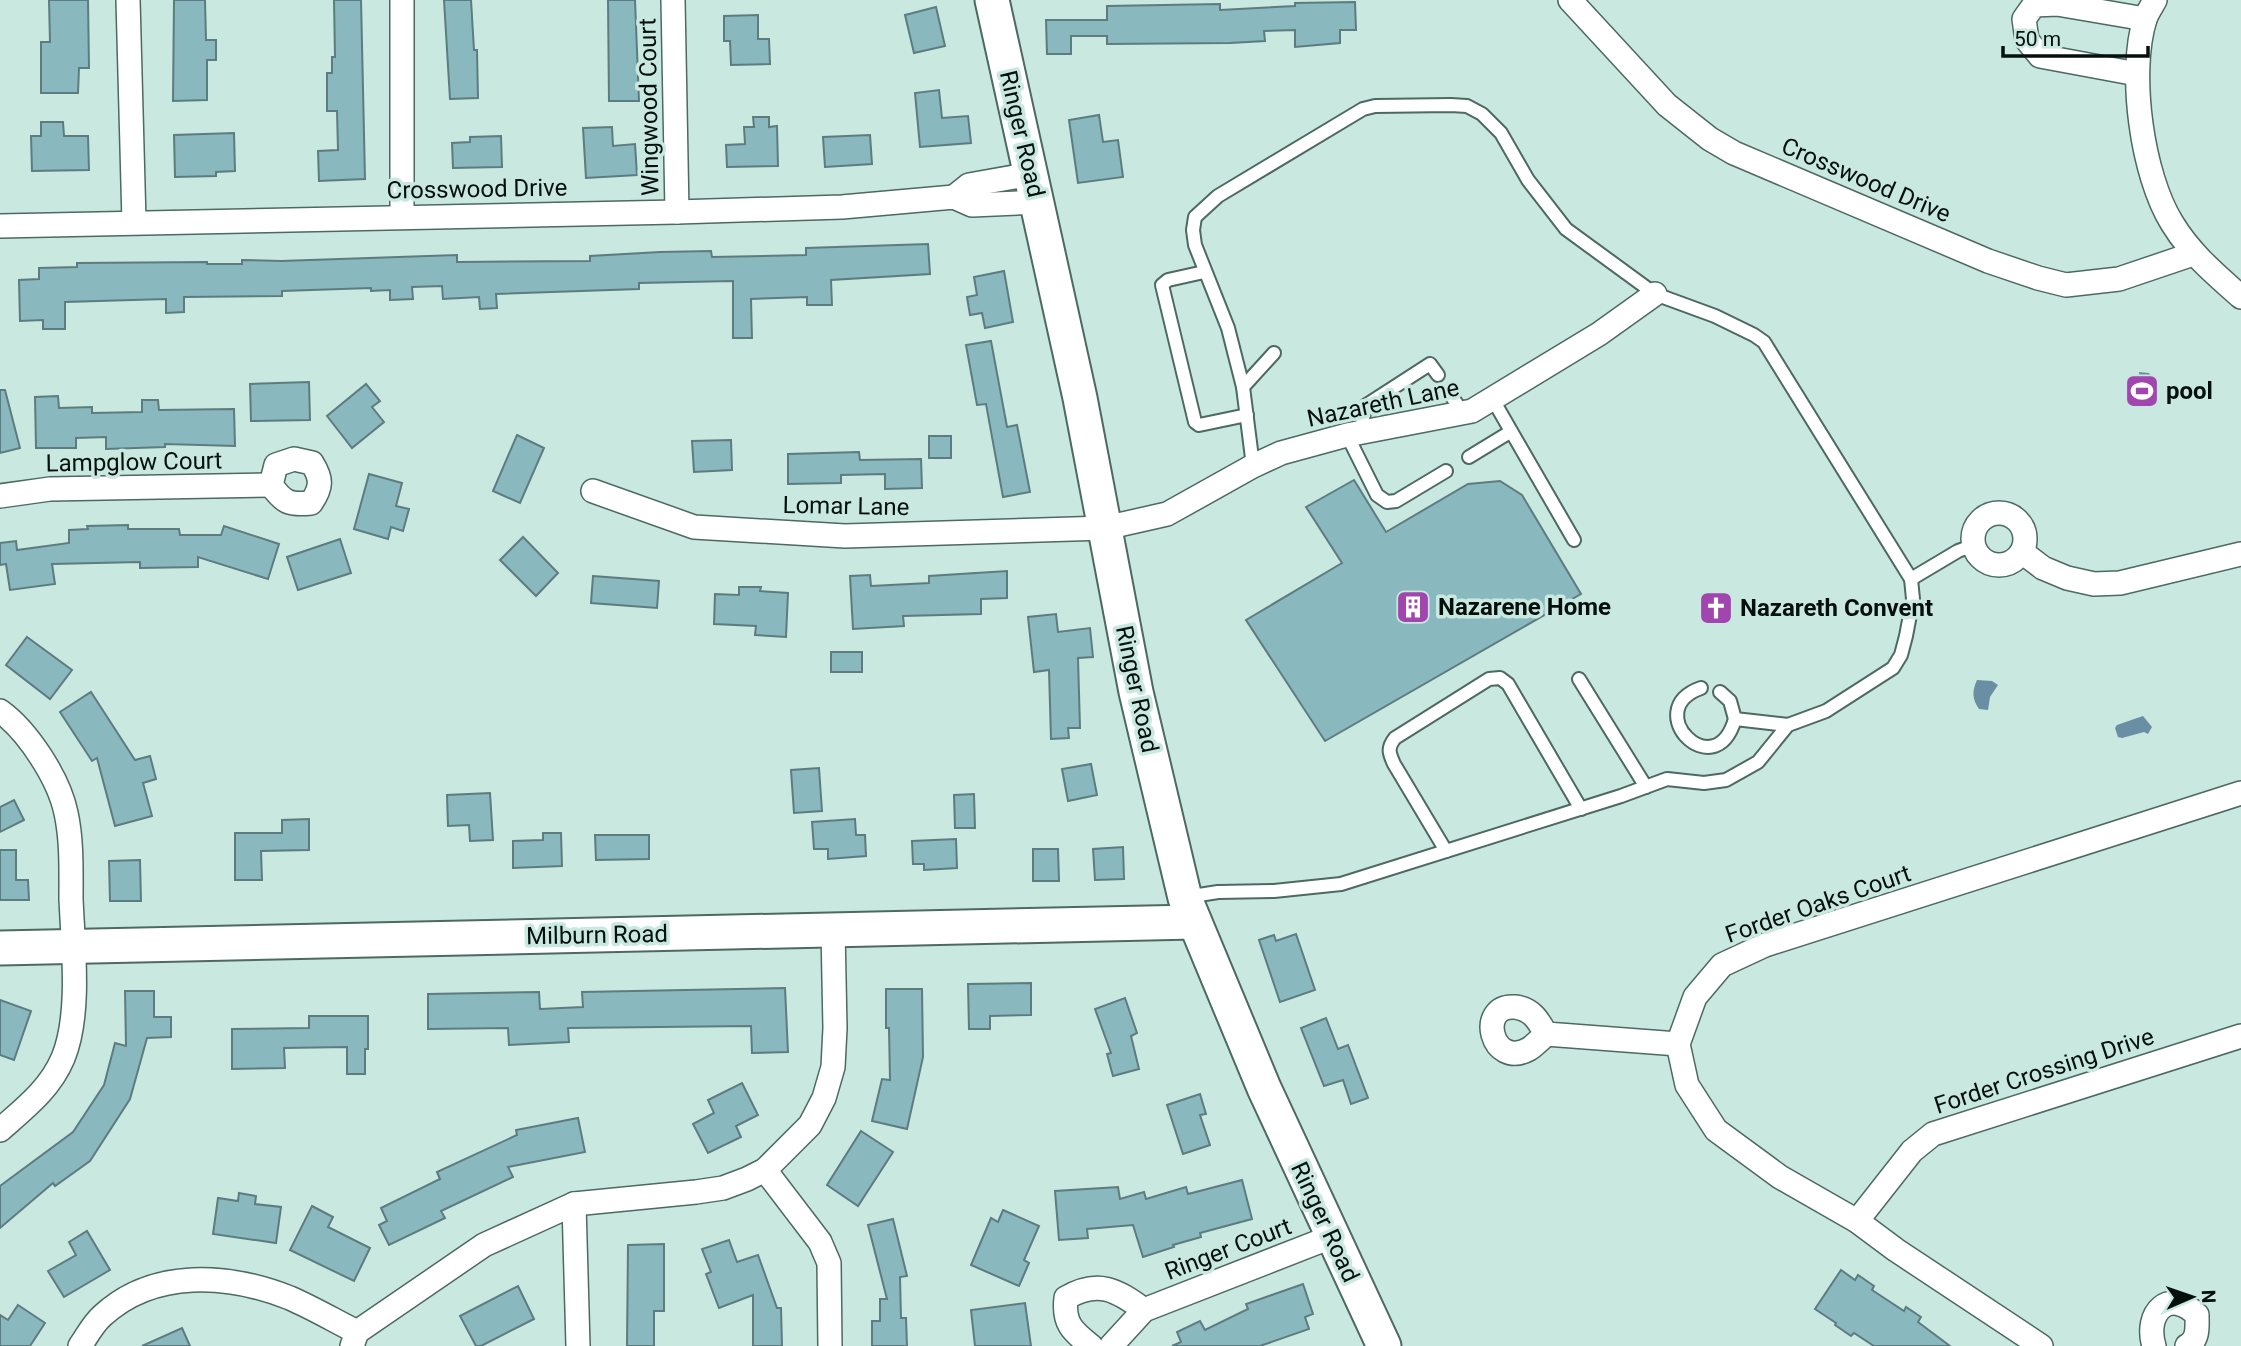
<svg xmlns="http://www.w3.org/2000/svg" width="2241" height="1346" font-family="Roboto,sans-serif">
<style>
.water{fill:#6a8ea3}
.building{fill:#89b8be;stroke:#5d7c7f;stroke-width:2}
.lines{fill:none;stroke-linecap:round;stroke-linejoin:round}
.lane-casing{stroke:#4d6961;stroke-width:16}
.street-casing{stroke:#4d6961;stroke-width:26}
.secondary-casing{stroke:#4d6961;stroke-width:37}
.lane{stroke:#fff;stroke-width:12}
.street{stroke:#fff;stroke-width:23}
.secondary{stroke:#fff;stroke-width:33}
.labels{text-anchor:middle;stroke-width:7;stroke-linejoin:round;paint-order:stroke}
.street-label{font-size:24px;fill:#05100d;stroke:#c9e8df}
.poi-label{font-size:24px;font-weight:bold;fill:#05100d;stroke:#c9e8df;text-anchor:start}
</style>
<rect width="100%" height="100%" fill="#c9e8df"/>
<g class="water">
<path d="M2139 372 2149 373 2157 384 2156 388 2136 405 2128 404V394L2140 382Z"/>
<path d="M1977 680 1992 681 1998 685 1990 697 1988 710 1979 709C1972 699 1972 691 1977 680Z"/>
<path d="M2143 716 2152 727 2148 734 2144 732 2122 738 2118 737 2115 728 2117 725Z"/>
</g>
<g class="building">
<path d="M49 0H88L89 68H79L78 93H41V42H50Z"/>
<path d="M174 0H205L206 40H216V60H207V100L173 101Z"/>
<path d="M334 0H361L365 179 319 181 318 151 338 150 337 111H327V73H332V57H335Z"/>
<path d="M444 0H471L474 50H477L478 98 450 99Z"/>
<path d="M608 0H635L639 101H609Z"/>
<path d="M1355 2 1356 30H1340V43L1295 47V30L1264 31 1265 41 1230 43 1107 44V36H1071V54H1047L1046 20H1107V6L1220 4V10L1295 6V3Z"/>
<path d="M936 7 945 46 914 53 905 15Z"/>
<path d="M758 15V39H769L770 64 731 65 730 41H724V16Z"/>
<path d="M939 90 942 118 968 116 971 143 920 147 915 93Z"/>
<path d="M1099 115 1103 142 1118 140 1123 177 1078 183 1069 120Z"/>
<path d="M753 117H769V127L777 126 778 166 727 167 726 145 745 144 744 127H754Z"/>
<path d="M41 122H63L64 136H88L89 170 32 171 31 136H41Z"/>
<path d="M612 127 613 146 635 144 637 175 586 178 583 128Z"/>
<path d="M234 133 235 171 216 172V176L175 177 174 135Z"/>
<path d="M870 135 872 164 825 167 823 137Z"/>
<path d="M501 136 502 167 453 168 452 143 470 142V137Z"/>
<path d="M928 244 930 274 831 280 832 305H807V297L751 299 752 338H733V281L639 283V289L496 294 497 308 480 309 479 297 443 299 442 286 412 287 413 299 390 300V290L371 291V288L282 291V296L184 297V312L166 313V299L65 302V329H43V320L20 321 19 280 39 279V268L77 267V263L207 262V264H242V260L281 261 457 255V262L590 261V256L660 252 711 251 712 257 806 255V248Z"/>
<path d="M1004 271 1013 322 985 328 982 313 970 315 967 297 977 295 974 277Z"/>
<path d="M991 341 1007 427 1017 425 1030 492 1003 497 986 404 977 405 966 345Z"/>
<path d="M309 382 310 420 251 421 250 384Z"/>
<path d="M366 384 380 401 372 407 384 422 352 448 327 416Z"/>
<path d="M0 390H5L20 448 0 453Z"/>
<path d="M58 396 59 408 92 407V413L142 412V400H158L159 410 234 409 235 446 165 444V447L106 449V437L76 438V448H36L35 397Z"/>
<path d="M517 435 544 448 520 503 493 491Z"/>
<rect x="929" y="436" width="22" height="22"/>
<path d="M731 440 732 470 694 472 692 441Z"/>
<path d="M859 452 860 460 921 459 922 488 885 489V474L841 475V483L788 484V454Z"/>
<path d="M369 474 402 483 396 506 409 509 403 531 391 527 388 539 354 529Z"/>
<path d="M1354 480 1386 532 1468 484 1500 481 1522 495 1581 594 1325 741 1246 620 1342 563 1306 507Z"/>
<path d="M128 525V529H179L180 535H221L224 526 279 544 268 579 198 557V567L140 568V562L52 564 55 584 10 590 6 564 0 565V543L16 541 17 550 69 543V530L88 529 87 526Z"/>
<path d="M523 537 558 573 536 596 500 560Z"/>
<path d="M340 539 351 573 298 590 287 557Z"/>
<path d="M1007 571V598L981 599V614L903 616 904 626 853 629 850 576 870 575 871 586 929 583V576Z"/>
<path d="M593 576 659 581 657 608 591 603Z"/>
<path d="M739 587H761L760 591 788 593 786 637 755 635 756 626 714 624 715 594 739 595Z"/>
<path d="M1056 614 1058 632 1090 628 1093 657 1078 658 1080 728H1068L1069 738 1051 739 1049 670 1034 672 1028 617Z"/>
<path d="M27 637 72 670 50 699 6 665Z"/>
<rect x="831" y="652" width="31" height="20"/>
<path d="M91 692 135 760 150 756 156 779 143 783 152 816 115 826 97 758 92 761 60 712Z"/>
<path d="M1091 764 1097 795 1068 801 1062 769Z"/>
<path d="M819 768 822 811 794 813 791 770Z"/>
<path d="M490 793 493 840 470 841 469 825 448 826 447 795Z"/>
<path d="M974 794 975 828H955L954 795Z"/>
<path d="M14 800 24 820 0 832V807Z"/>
<path d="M309 819V850L261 851 262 880H235V833H282V820Z"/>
<path d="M855 819 856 835H865L866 856 828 859V849H814L812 822Z"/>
<path d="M543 833H561L562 866 513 868V841L543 840Z"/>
<path d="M595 835H649V859L596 860Z"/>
<path d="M956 839 957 868 924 870V864H913L912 841Z"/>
<path d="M1123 847 1124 879 1095 880 1093 849Z"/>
<path d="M1033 849H1058L1059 881H1033Z"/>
<path d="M0 850H16V880H28L29 900H0Z"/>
<path d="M140 860 141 901H110L109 861Z"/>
<path d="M1296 934 1315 990 1280 1002 1259 940 1274 935 1276 941Z"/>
<path d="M1031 983V1015L990 1016V1029H969L968 984Z"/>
<path d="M785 988 788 1052 752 1053 751 1026 568 1028 569 1042 509 1045 508 1028 428 1029V994L539 992 540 1009 583 1007 582 992Z"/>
<path d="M886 989H922L923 1057 907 1129 872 1121 882 1079 890 1080 889 1028H886Z"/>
<path d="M125 991H154V1017H171V1037L147 1038 130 1099 90 1161 55 1186 53 1183 0 1228V1186L73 1132 104 1085 115 1043 126 1046Z"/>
<path d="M1125 998 1137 1033 1131 1036 1139 1069 1113 1076 1107 1054 1111 1053 1095 1009Z"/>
<path d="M0 1000 31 1011 14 1060 0 1055Z"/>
<path d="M309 1016H368V1049H365V1074H347V1047L284 1048 285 1068 232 1069V1029L309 1028Z"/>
<path d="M1326 1018 1338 1049 1348 1045 1368 1098 1351 1104 1343 1080 1324 1086 1301 1028Z"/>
<path d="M742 1083 758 1115 736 1126 741 1137 708 1153 693 1124 714 1113 708 1100Z"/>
<path d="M1200 1094 1206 1114 1200 1115 1210 1145 1183 1154 1167 1105Z"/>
<path d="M578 1118 585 1152 508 1167 513 1177 441 1211 445 1218 389 1245 379 1225 387 1221 381 1208 440 1179 437 1172 517 1135 516 1130Z"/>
<path d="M861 1131 893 1152 858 1206 827 1185Z"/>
<path d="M1242 1180 1252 1219 1200 1233 1201 1237 1173 1245 1174 1247 1143 1257 1133 1225 1087 1229 1088 1238 1059 1240 1055 1191 1118 1187 1120 1199 1144 1192 1146 1199 1186 1187 1188 1194Z"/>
<path d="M239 1193 256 1196 255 1204 281 1207 276 1243 213 1234 218 1198 238 1201Z"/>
<path d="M312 1206 333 1217 328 1227 370 1248 354 1281 290 1250Z"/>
<path d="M1003 1210 1039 1226 1024 1260 1029 1263 1019 1286 971 1265 991 1218 998 1222Z"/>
<path d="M893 1219 907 1276 900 1277 901 1318H906L907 1346H872V1321H880V1299H887L868 1225Z"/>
<path d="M87 1231 110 1270 64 1297 48 1271 76 1255 69 1242Z"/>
<path d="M729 1240 737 1262 758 1255 777 1308H781L782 1346H753V1295L719 1308 706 1274 711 1272 702 1249Z"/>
<path d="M664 1244V1311H654V1346H627L628 1245Z"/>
<path d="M1841 1270 1855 1280 1858 1275 1874 1286 1872 1290 1904 1311 1906 1307 1921 1317 1918 1322 1950 1346H1874L1854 1333 1851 1336 1835 1325 1836 1323 1815 1309Z"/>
<path d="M1303 1284 1313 1314 1305 1317 1309 1329 1260 1346H1172L1181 1342 1177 1332 1200 1321 1205 1330 1248 1309 1246 1304Z"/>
<path d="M518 1286 534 1319 481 1346H476L460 1316Z"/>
<path d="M1025 1303 1031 1346H975L971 1310Z"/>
<path d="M18 1305 45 1323 30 1346H0V1315L8 1320Z"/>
<path d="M182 1328 190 1346H142Z"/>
</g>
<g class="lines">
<g class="lane-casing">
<g id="lane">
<path d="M1204 272 1168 280 1162 285 1195 422 1199 425 1247 415"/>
<path d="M1450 394 1463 413"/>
<path d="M1492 398 1574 540"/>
<path d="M1361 432 1365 406 1430 364 1438 375"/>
<path d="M1347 435 1377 495 1387 502 1396 501 1446 471"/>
<path d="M1469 457 1510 432"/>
<path d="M1253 466 1243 387 1274 353"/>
<path d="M1911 579 1958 551 1974 545"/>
<path d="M1579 679 1646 787"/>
<path d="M1701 688C1639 710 1715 788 1735 719"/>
<path d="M1720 692 1730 701 1735 719 1788 725"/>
<path d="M1446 851 1394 764C1389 753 1387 748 1395 738L1489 679 1500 678 1508 684 1581 809"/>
<path d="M1186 897 1218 892 1274 891 1341 884 1621 796 1667 779 1704 783 1726 780 1758 762 1788 725 1826 711 1893 668 1901 655 1906 636 1913 599 1911 579 1764 342 1754 335 1715 316 1655 294 1566 229 1528 180 1501 133 1482 114 1467 106 1451 105 1375 106 1363 109 1218 196 1195 217 1193 230 1195 245 1228 328 1243 387"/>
</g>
</g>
<g class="street-casing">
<g id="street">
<path d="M128 0 134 222"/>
<path d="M673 0 677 212"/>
<path d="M1570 0 1667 105 1710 139 1734 153 1988 261 2038 278 2066 285 2119 279 2193 254"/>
<path d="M2155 0C2152 6 2147 13 2145 19 2128 73 2142 175 2172 223 2190 253 2215 274 2241 297"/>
<path d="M2137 74 2040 56 2027 40 2024 19 2034 5 2057 4 2145 19"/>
<path d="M954 197 969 185 1031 174"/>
<path d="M402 217V0"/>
<path d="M0 226 677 212 842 207 954 197 972 205 1038 202"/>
<path d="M294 459 312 463C322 479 322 487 311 503 289 505 284 503 271 485L276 465Z"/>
<path d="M593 491 694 527 845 536 1105 528 1167 514 1253 466 1281 453 1347 435 1472 411 1599 334 1655 294"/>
<path d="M0 496 50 489 271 485"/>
<circle cx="1999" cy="539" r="26"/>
<path d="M2022 552 2043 568 2067 578 2094 584 2120 583 2241 554"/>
<path d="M0 711C28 731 59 779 66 813 72 840 71 871 71 899 73 946 81 1015 63 1058 50 1089 25 1108 0 1130"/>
<path d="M1546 1034C1541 1039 1535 1045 1529 1049 1491 1070 1476 1004 1515 1007 1532 1009 1538 1020 1546 1034L1678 1044"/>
<path d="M765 1170 820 1242 829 1263 830 1346"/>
<path d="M574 1204 578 1346"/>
<path d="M1857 1221 1912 1151 1933 1134 2241 1036"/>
<path d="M80 1346C87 1336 93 1324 102 1316 154 1268 229 1274 290 1298 313 1308 335 1321 357 1332"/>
<path d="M352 1346 357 1332 484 1245 574 1204 696 1192 723 1188 747 1179 765 1170 810 1125 824 1098 833 1067 835 1028 833 930"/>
<path d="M1091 1346C1072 1331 1063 1323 1066 1298 1098 1279 1117 1290 1144 1310"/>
<path d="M1111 1346 1144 1310 1331 1237"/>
<path d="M2041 1346 1896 1250 1857 1221 1780 1177 1716 1130 1687 1085 1678 1044 1695 997 1722 965 1765 945 2241 793"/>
<path d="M2154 1346C2144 1313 2169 1287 2197 1315 2197 1326 2199 1340 2187 1346"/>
</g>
</g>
<g class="secondary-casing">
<g id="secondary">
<path d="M992 0 1080 398 1136 692 1185 898 1264 1088 1384 1346"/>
<path d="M0 948 1194 922"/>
</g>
</g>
<use href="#lane" class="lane"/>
<use href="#street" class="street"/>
<use href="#secondary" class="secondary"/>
</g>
<defs>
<g id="stadium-square" transform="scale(1.75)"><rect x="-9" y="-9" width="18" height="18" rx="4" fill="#a145af" stroke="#c9e8df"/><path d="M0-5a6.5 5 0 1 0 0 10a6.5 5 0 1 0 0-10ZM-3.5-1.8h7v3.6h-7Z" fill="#fff"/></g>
<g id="building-square" transform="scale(1.75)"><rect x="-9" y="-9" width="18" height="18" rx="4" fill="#a145af" stroke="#c9e8df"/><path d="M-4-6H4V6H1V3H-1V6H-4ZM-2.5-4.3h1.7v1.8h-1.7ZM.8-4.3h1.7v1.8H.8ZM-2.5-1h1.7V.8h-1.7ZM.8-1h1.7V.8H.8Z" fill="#fff"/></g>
<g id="church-square" transform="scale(1.75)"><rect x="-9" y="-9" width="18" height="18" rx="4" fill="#a145af" stroke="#c9e8df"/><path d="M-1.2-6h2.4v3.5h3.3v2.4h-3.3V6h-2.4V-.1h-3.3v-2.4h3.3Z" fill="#fff"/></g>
</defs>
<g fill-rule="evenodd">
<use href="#stadium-square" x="2142" y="391"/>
<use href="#building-square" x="1413" y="607"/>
<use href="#church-square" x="1716" y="608"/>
</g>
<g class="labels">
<g class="street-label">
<text transform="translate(649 107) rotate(-91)" y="8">Wingwood Court</text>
<text transform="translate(1022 134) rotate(77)" y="8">Ringer Road</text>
<text transform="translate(1866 180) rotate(23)" y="8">Crosswood Drive</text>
<text transform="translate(477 189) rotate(-1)" y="8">Crosswood Drive</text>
<text transform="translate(1383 403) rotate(-12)" y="8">Nazareth Lane</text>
<text transform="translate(134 462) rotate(-1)" y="8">Lampglow Court</text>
<text transform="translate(846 506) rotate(1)" y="8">Lomar Lane</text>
<text transform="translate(1137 689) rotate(78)" y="8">Ringer Road</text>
<text transform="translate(1818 904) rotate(-19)" y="8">Forder Oaks Court</text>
<text transform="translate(597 935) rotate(-1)" y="8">Milburn Road</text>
<text transform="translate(2044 1071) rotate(-18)" y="8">Forder Crossing Drive</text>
<text transform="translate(1325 1222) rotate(65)" y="8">Ringer Road</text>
<text transform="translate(1228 1249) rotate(-21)" y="8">Ringer Court</text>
</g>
<g class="poi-label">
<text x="2166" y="399">pool</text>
<text x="1438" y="615">Nazarene Home</text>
<text x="1740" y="616">Nazareth Convent</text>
</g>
</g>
<g transform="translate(2192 1297) rotate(88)" stroke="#c9e8df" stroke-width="5" paint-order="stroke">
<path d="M0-5L12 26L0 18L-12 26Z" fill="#05100d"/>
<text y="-10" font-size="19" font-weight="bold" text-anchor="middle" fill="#05100d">N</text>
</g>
<path d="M2003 46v10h145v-10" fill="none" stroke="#05100d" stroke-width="3.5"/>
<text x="2014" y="46" font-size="21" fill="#05100d" stroke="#c9e8df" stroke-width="5" paint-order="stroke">50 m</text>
</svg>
